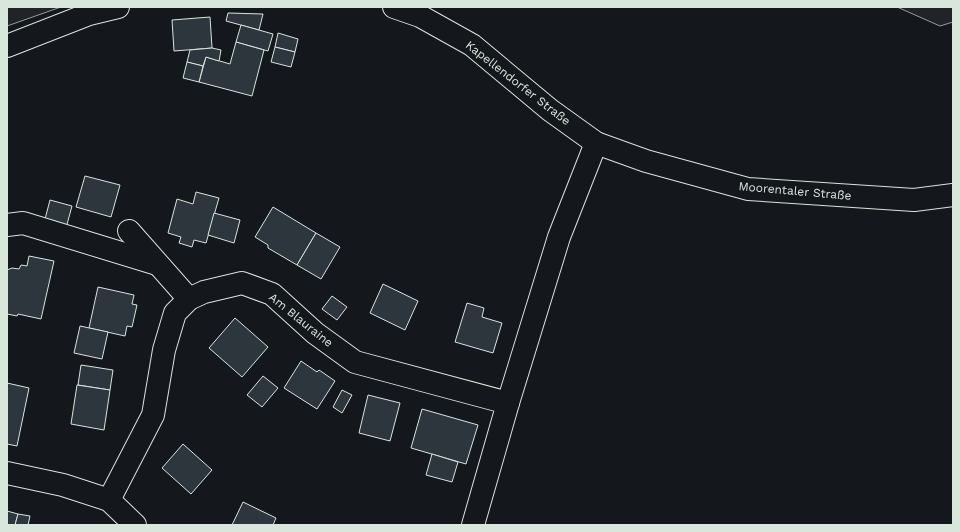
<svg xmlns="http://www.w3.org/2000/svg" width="960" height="532" font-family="'Work Sans',sans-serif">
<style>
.green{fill:#202428;stroke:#939e99}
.building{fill:#2c363c;stroke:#d8e6dc}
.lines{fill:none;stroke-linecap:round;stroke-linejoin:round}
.minor-casing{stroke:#d8e6dc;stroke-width:24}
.minor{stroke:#14181c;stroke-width:22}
.labels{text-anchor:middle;stroke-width:3;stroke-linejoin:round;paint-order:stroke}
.street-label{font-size:12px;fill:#d8e6dc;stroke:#14181c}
</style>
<rect width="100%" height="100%" fill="#14181c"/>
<g class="green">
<path d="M7 7H61L7 26Z"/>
<path d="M897 7H953V22L940 26Z"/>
</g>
<g class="building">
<path d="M228 13 263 14 259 30 226 21Z"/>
<path d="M210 17 212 48 174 51 172 20Z"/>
<path d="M241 25 273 34 268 51 236 42Z"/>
<path d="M278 33 298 39 295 52 275 47Z"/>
<path d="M236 42 264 50 252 96 199 82 206 57 230 64Z"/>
<path d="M275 47 295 52 291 67 271 62Z"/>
<path d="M212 48 221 50 219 61 206 57 203 66 187 62 190 50Z"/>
<path d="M187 62 203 66 199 82 183 78Z"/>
<path d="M85 176 120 185 111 217 76 207Z"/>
<path d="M196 192 219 198 206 243 194 240 192 247 179 243 181 237 168 233 177 199 193 204Z"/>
<path d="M50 200 72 206 66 228 44 223Z"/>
<path d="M273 207 316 233 297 265 268 248V245L255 237Z"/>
<path d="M214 213 240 220 234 243 208 235Z"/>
<path d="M316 233 340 247 321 279 297 265Z"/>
<path d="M29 256 54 261 41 319 18 314 17 316 7 314V270L12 268 19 269 21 265 27 266Z"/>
<path d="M383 284 418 301 405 330 370 313Z"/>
<path d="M98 287 134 295 132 304 137 305 132 327 127 326 125 336 89 328Z"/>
<path d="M332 296 347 307 337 320 322 309Z"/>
<path d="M467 303 484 308 482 317 502 323 493 353 455 342Z"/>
<path d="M235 318 268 347 242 377 209 348Z"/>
<path d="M80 326 108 332 102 359 74 353Z"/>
<path d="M301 361 317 372 319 370 335 381 317 409 284 388Z"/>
<path d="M81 365 113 370 110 390 78 385Z"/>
<path d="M263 376 278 388 262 407 247 395Z"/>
<path d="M7 383 29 388 17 446 7 444Z"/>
<path d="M77 385 110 390 104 430 71 424Z"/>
<path d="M342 390 352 395 342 413 333 407Z"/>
<path d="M368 395 400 403 390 441 359 433Z"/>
<path d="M422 409 478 425 466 464 411 448Z"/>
<path d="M183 444 212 470 191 494 162 468Z"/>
<path d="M432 454 458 462 452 482 426 475Z"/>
<path d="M243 502 276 518 273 525H232Z"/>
<path d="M7 511 18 514 15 525H7Z"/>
<path d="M18 514 30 516 28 525H15Z"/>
</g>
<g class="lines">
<g class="minor-casing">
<g id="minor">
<path d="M394 7 420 16 472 45 550 110 596 143 646 161 748 189 914 200 953 195"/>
<path d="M7 46 89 14 118 7"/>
<path d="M7 225 23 223 157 264"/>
<path d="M129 231 189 299"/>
<path d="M7 473 63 485 109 500 135 525"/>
<path d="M109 500 153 415 164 350 175 313 189 299 204 292 242 283 272 294 315 333 355 362 508 403"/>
<path d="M473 525 508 403 559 237 596 143"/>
</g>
</g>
<use href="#minor" class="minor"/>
</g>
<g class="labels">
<g class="street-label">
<text transform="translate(518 83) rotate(38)" y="4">Kapellendorfer Straße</text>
<text transform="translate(795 191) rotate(5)" y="4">Moorentaler Straße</text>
<text transform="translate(301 320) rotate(39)" y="4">Am Blauraine</text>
</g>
</g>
<rect width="960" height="532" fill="none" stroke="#d8e6dc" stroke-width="16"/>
</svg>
